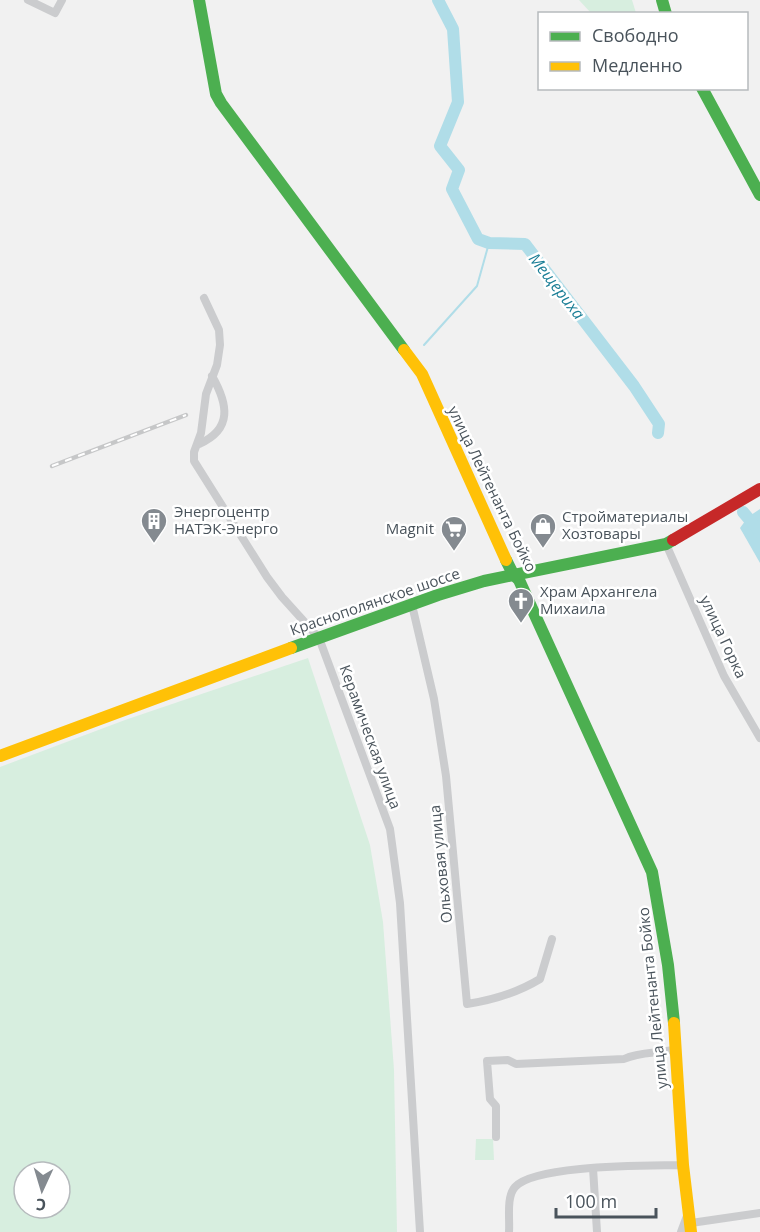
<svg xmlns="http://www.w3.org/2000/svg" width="760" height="1232" font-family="'Open Sans',sans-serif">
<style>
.green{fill:#d7eedf;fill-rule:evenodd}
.water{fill:#b0dde8}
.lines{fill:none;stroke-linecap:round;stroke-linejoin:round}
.stream{stroke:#b0dde8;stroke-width:2}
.river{stroke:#b0dde8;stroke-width:12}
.street{stroke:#cbccce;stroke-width:8}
.fast{stroke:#4caf50;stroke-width:12}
.slow{stroke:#ffc107;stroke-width:12}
.jam{stroke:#c62828;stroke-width:12}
.rail-casing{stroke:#c6c7c8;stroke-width:4.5}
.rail{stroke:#fff;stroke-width:2;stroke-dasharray:7;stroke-linecap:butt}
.labels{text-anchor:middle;stroke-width:5;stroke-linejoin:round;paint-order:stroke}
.street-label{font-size:15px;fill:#49535b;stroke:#fff}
.poi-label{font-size:15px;fill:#49535b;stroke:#fff;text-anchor:start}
.water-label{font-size:16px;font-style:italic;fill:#1a7e96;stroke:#fff}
</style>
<rect width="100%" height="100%" fill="#f1f1f1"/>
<g class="green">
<path d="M579 0H632L636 13H591Z"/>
<path d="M308 658 370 845 383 922 394 1070 397 1232H0V767L125 720ZM24 1172H60V1208H24Z"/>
<path d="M476 1139H493L494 1160H475Z"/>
</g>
<path class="water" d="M760 509V563L740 528 748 517Z"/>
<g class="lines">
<path class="stream" d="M424 345 477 286 489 243"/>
<g class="river">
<path d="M438 0 453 29 458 102 440 146 459 170 452 189 478 239 489 243 525 244 634 386 659 424 658 433"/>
<path d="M743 512 760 532"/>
</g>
<g class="street">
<path d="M28 0 55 13 62 0"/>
<path d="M204 298 219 330 220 345 217 365 206 394 201 433 194 452V461L267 577 282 597 319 638 390 829 400 903 420 1232"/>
<path d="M199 444C233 429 228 404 212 376"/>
<path d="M666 544 724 676 760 738"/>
<path d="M412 605 434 699 446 776 467 1004C493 1000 517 993 540 979L552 939"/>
<path d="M496 1137V1106L490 1099 487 1061 508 1060 516 1064 624 1059C641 1051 658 1054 676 1049"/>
<path d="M593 1168 597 1232"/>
<path d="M691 1223 760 1213"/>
<path d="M509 1232C510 1219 506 1197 515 1187 535 1164 651 1166 683 1165"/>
<path d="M681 1232 687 1216"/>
</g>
<g class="fast">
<path d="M199 0 216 94 221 103 404 350"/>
<path d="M662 0 666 14"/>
<path d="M702 88 760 195"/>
<path d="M506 560 513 574 519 580 652 872 668 965 674 1023"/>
<path d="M291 648 438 595 484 581 666 544 673 540"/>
</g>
<g class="slow">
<path d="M404 350 422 374 506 560"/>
<path d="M0 756 291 648"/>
<path d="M674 1023 683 1165 691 1232"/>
</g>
<path class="jam" d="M673 540 760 489"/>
<g class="rail-casing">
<path id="rail" d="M52 466 186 415"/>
</g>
<use href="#rail" class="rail"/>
</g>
<defs>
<g id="building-pin" transform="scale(1.35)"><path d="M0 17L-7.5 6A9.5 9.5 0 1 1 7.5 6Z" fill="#848a90" stroke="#fff"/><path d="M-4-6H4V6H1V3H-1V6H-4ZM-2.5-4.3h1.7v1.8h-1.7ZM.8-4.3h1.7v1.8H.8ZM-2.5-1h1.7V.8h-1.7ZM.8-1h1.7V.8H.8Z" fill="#fff"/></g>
<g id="shop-pin" transform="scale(1.35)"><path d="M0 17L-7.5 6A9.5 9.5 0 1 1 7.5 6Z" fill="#848a90" stroke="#fff"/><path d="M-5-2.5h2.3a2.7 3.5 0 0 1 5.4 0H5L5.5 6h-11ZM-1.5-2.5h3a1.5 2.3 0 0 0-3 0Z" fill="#fff"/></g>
<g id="supermarket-pin" transform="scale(1.35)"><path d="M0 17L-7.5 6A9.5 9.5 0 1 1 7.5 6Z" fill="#848a90" stroke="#fff"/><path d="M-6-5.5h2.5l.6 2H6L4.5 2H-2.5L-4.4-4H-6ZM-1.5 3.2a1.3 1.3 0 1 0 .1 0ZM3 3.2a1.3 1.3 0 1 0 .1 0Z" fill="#fff"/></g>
<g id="church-pin" transform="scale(1.35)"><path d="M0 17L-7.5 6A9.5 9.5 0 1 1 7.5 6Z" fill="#848a90" stroke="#fff"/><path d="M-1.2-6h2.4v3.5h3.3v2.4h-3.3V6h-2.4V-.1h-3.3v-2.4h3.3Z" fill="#fff"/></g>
</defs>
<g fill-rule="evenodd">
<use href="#building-pin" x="154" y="521"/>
<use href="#shop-pin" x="543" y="526"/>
<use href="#supermarket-pin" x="454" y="529"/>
<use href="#church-pin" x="521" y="601"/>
</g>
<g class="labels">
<g class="street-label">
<text transform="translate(492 489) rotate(64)" y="5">улица Лейтенанта Бойко</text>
<text transform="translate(375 602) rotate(-19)" y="5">Краснополянское шоссе</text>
<text transform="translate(723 637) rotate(65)" y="5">улица Горка</text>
<text transform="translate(370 737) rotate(70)" y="5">Керамическая улица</text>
<text transform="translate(441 864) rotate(-96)" y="5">Ольховая улица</text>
<text transform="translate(653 998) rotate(-96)" y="5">улица Лейтенанта Бойко</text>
</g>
<g class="poi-label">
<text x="174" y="517">Энергоцентр<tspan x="174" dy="17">НАТЭК-Энерго</tspan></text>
<text x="562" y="522">Стройматериалы<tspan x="562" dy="17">Хозтовары</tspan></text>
<text x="434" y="534" text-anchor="end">Magnit</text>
<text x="540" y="597">Храм Архангела<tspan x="540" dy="17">Михаила</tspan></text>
</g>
<g class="water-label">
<text transform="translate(557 286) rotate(52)" y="6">Мещериха</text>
</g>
</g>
<rect x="538" y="12" width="210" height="78" fill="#ffffff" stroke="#b6babd" stroke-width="1.5"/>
<rect x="550" y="32" width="30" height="9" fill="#4caf50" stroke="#b6babd" stroke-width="1.5"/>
<text x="592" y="42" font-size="18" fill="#49535b">Свободно</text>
<rect x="550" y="62" width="30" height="9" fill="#ffc107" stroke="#b6babd" stroke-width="1.5"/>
<text x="592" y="72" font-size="18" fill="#49535b">Медленно</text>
<g transform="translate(42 1190) rotate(184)"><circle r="28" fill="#ffffff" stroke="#b6babd" stroke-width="1.5"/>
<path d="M0-4.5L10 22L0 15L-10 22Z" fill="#848a90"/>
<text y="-9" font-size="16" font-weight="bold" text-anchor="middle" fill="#49535b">С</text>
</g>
<path d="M556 1208v9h100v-9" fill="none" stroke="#49535b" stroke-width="3"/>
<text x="565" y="1208" font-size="18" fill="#49535b" stroke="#ffffff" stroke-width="4.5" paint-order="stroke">100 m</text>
</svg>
